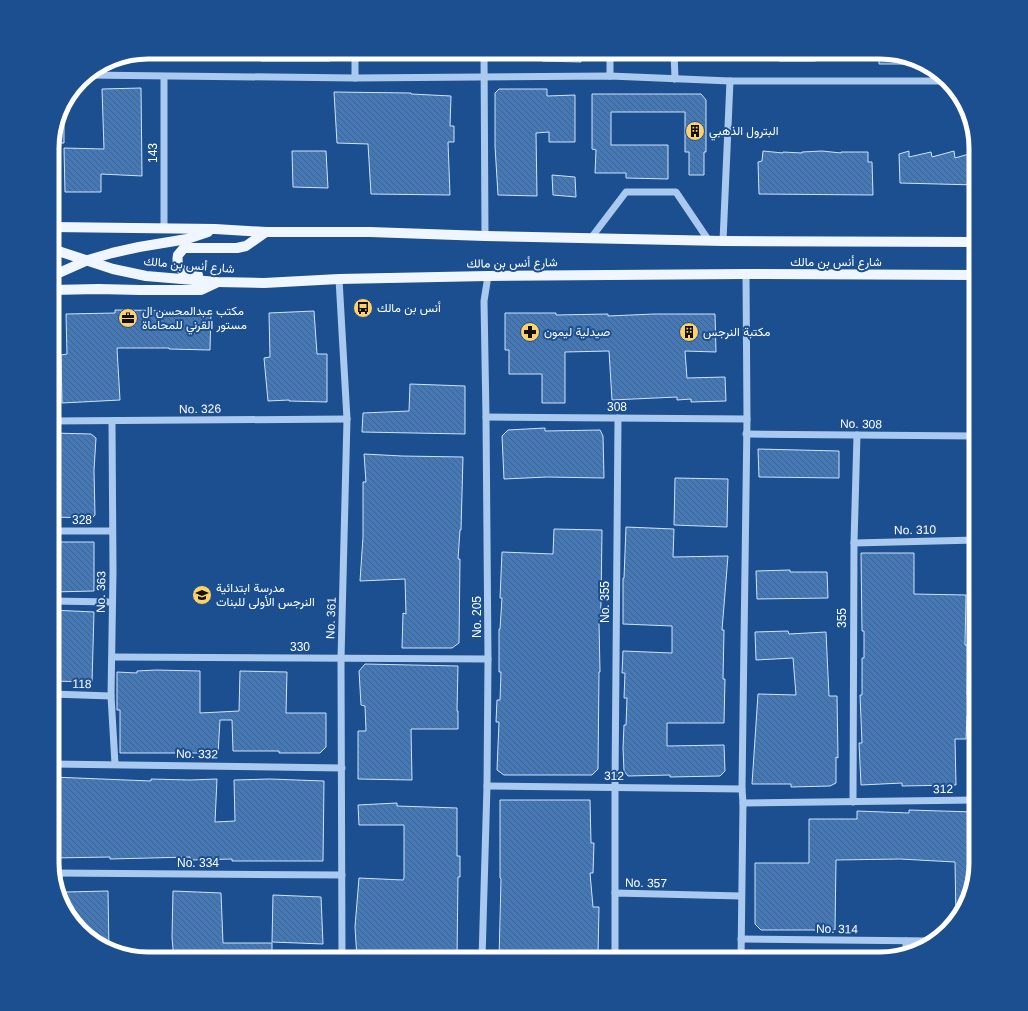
<svg xmlns="http://www.w3.org/2000/svg" width="1028" height="1011" font-family="Helvetica,Vazirmatn,sans-serif">
<style>
.building{fill:url(#building-back-hatch);stroke:#cfe3fa}
.lines{fill:none;stroke-linecap:round;stroke-linejoin:round}
.minor{stroke:#a9c9ee;stroke-width:7}
.major{stroke:#f0f6ff;stroke-width:10}
.labels{text-anchor:middle;stroke-width:4;stroke-linejoin:round;paint-order:stroke}
.poi-label{font-size:12px;fill:#fff;stroke:#1b4f8f;text-anchor:start}
.street-label{font-size:12px;fill:#fff;stroke:#1b4f8f}
.rim{fill:none;stroke:#fff;stroke-width:5}
</style>
<defs>
<pattern id="building-back-hatch" width="6" height="6" patternUnits="userSpaceOnUse"><rect width="6" height="6" fill="#4478b7"/><path d="M-1 5l2 2M0 0l6 6M5-1l2 2" fill="none" stroke="#486282"/></pattern>
</defs>
<rect width="100%" height="100%" fill="#1b4f8f"/>
<g class="building">
<path d="M261 52H329L330 61H261Z"/>
<path d="M542 52H581V62L542 61Z"/>
<rect x="780" y="52" width="35" height="9"/>
<path d="M879 52H886L919 61V64H879Z"/>
<path d="M141 88 142 176 101 174V192H65L64 148 104 149 102 89Z"/>
<path d="M499 89H547V96L575 95V142H549V132L536 133 537 196 498 195 495 146V93Z"/>
<path d="M334 92 411 93V94L451 96 450 126H454V142H448L450 195 371 194 368 144 337 143Z"/>
<path d="M592 94H701L706 100V152H704V175H689V152H685V112H611V145H668V179L626 178V173H595L596 150 592 149Z"/>
<path d="M61 108 64 109V143H52Z"/>
<path d="M292 151H326L328 188 293 187Z"/>
<path d="M763 151 783 153V152L802 153V152L822 151 841 153V152H868V162H872L873 195 759 194 758 162 762 161Z"/>
<path d="M909 151V157L931 152 932 157 954 151 955 158 976 152V185L900 183 899 154Z"/>
<path d="M552 175 575 177 576 197 553 195Z"/>
<path d="M115 310 211 311 210 350 169 349V348H117L120 400 62 403 61 355 67 354 66 314 115 313Z"/>
<path d="M314 311 317 354H327V402L289 401V400L268 401 264 358 270 357 269 313Z"/>
<path d="M505 313H556V315L608 314V316L654 314H715L716 352 685 351 687 378 725 377 726 401 691 402V399L677 400V397L612 400 609 351 565 352V403H542V374H509V350H505Z"/>
<path d="M410 384 465 386V434L362 432 363 413 409 411Z"/>
<path d="M545 428V431L600 430 603 436 604 478 547 477 504 479 502 436 508 430Z"/>
<path d="M52 433 91 434 96 438 94 470 95 515 92 518 52 517Z"/>
<path d="M758 449 839 451V478L759 477Z"/>
<path d="M364 454 402 456 463 457 461 530H460L458 559H460L459 643 452 648H402L403 613 406 614 405 579 360 581 363 537V482H366Z"/>
<path d="M675 478 728 479 727 527 674 525Z"/>
<path d="M626 527 674 529 673 557 728 556 722 630H724L723 679H725L724 723H667V746L724 745 725 771 720 776 670 777V775L628 776 624 771 623 748 624 725H626L627 698H624L625 673H622L623 651 672 653V626L623 624V578H624Z"/>
<path d="M554 529 602 530 601 603 600 623H599L600 672H599L598 769 592 775H504L497 770 499 722H496L497 700H500L501 672H499V629H500L502 598H500L502 552 553 554Z"/>
<path d="M52 542H94V591L52 592Z"/>
<path d="M861 553H914V594L966 595 965 645H968L967 695H969L968 716H967L966 739H955L956 785 902 786V783L861 785 859 743H862L860 695H862V658H864V631H862Z"/>
<path d="M790 570V572H827L828 598 757 599 756 571Z"/>
<path d="M52 610 94 612 92 682 52 681Z"/>
<path d="M788 631 789 634 826 632 829 696H837L838 758 836 757V783L830 786 791 787V784H752L758 694 796 695 793 658 756 660 755 632Z"/>
<path d="M365 664 458 666 457 711H458V729H411L412 780 358 779V731H366L365 706 361 705 359 671Z"/>
<path d="M156 670 200 671V713L239 711 240 671 287 672 286 713H326V747L320 753H279V751H233L232 720H220L218 754 200 755V753H120V710H117V672L137 673V671Z"/>
<path d="M52 777 151 781V779L190 780 217 779 215 822 235 821 234 780 270 779 324 781 323 861H232V859L190 860V857L110 859V857L52 858Z"/>
<path d="M500 800H590L591 843H594L593 873H590L593 907H599L598 955 540 953 539 959H499L501 879 500 878Z"/>
<path d="M397 803V806L457 808V856H460V877H458L457 958 396 956V959H357L355 927 359 878 403 880 404 878V825H359L358 805Z"/>
<path d="M909 810 974 812 975 866 969 900 956 918 955 862 900 859 836 860 835 930H761L755 924V863H809V819H857V811L909 813Z"/>
<path d="M108 891 109 950 76 926 66 910V892Z"/>
<path d="M173 891 221 893 223 943H272V959H174L172 938Z"/>
<path d="M273 895 321 897 323 944 272 942Z"/>
</g>
<g class="lines">
<g class="minor">
<path d="M355 52V78"/>
<path d="M484 52 485 236"/>
<path d="M610 52V76"/>
<path d="M674 52 675 79"/>
<path d="M86 75 355 78 610 76 730 81H947"/>
<path d="M164 77V228"/>
<path d="M591 238 626 192H676L709 241"/>
<path d="M723 241 730 81"/>
<path d="M339 279 347 419 341 659 342 959"/>
<path d="M486 417 747 419"/>
<path d="M52 421 347 419"/>
<path d="M54 421 57 290"/>
<path d="M112 421 113 572 111 696 115 764"/>
<path d="M746 434 976 436"/>
<path d="M52 531H112"/>
<path d="M854 543 976 540"/>
<path d="M52 601 112 602"/>
<path d="M112 657 488 659"/>
<path d="M52 694 111 696"/>
<path d="M52 764 342 768"/>
<path d="M487 786 742 789"/>
<path d="M853 802 854 543 857 435"/>
<path d="M743 803 976 800"/>
<path d="M54 873 342 875"/>
<path d="M615 893V787L618 418"/>
<path d="M741 939 933 941"/>
<path d="M906 954V941"/>
<path d="M482 959 487 786 488 659 486 417 484 301 488 276"/>
<path d="M615 959V893L741 896"/>
<path d="M741 959 743 803 742 789 747 419 746 274"/>
</g>
<g class="major">
<path d="M52 227 215 229 266 232H370L485 236 723 241 976 242"/>
<path d="M52 249 113 269 146 276 217 282 264 283 339 279 488 276 746 274 976 275"/>
<path d="M52 274 61 272 88 260 112 253 139 247 187 239 208 232"/>
<path d="M198 275C186 274 175 270 178 255L184 248H237L246 246 266 232"/>
<path d="M52 290 98 289 140 290H201L216 283"/>
</g>
</g>
<defs>
<g id="building-disc" transform="scale(1)"><circle r="9.5" fill="#ffd166" stroke="#1b4f8f"/><path d="M-4-6H4V6H1V3H-1V6H-4ZM-2.5-4.3h1.7v1.8h-1.7ZM.8-4.3h1.7v1.8H.8ZM-2.5-1h1.7V.8h-1.7ZM.8-1h1.7V.8H.8Z" fill="#111"/></g>
<g id="bus-disc" transform="scale(1)"><circle r="9.5" fill="#ffd166" stroke="#1b4f8f"/><path d="M-5-6H5V4H4V6H2V4H-2V6H-4V4H-5ZM-3.5-4V0h7V-4ZM-3.5 1.2v1.5H-2V1.2ZM2 1.2v1.5H3.5V1.2Z" fill="#111"/></g>
<g id="office-disc" transform="scale(1)"><circle r="9.5" fill="#ffd166" stroke="#1b4f8f"/><path d="M-6-3h4V-5.5h4V-3h4V5H-6ZM-1-4.5V-3h2v-1.5ZM-6 0V1H6V0Z" fill="#111"/></g>
<g id="pharmacy-disc" transform="scale(1)"><circle r="9.5" fill="#ffd166" stroke="#1b4f8f"/><path d="M-2-6h4v4h4v4h-4v4h-4v-4h-4v-4h4Z" fill="#111"/></g>
<g id="school-disc" transform="scale(1)"><circle r="9.5" fill="#ffd166" stroke="#1b4f8f"/><path d="M0-5L7-2L0 1L-7-2ZM-4 1L0 2.5L4 1V4Q0 6-4 4Z" fill="#111"/></g>
</defs>
<g fill-rule="evenodd">
<use href="#building-disc" x="695" y="131"/>
<use href="#bus-disc" x="363" y="308"/>
<use href="#office-disc" x="128" y="318"/>
<use href="#pharmacy-disc" x="530" y="332"/>
<use href="#building-disc" x="689" y="332"/>
<use href="#school-disc" x="202" y="595"/>
</g>
<g class="labels">
<g class="poi-label">
<text x="709" y="135">البترول الذهبي</text>
<text x="377" y="312">أنس بن مالك</text>
<text x="142" y="315">مكتب عبدالمحسن ال<tspan x="142" dy="14">مستور القرني للمحاماة</tspan></text>
<text x="544" y="336">صيدلية ليمون</text>
<text x="703" y="336">مكتبة النرجس</text>
<text x="216" y="592">مدرسة ابتدائية<tspan x="216" dy="14">النرجس الأولى للبنات</tspan></text>
</g>
<g class="street-label">
<text transform="translate(153 153) rotate(-90)" y="4">143</text>
<text x="836" y="266">شارع أنس بن مالك</text>
<text transform="translate(512 263) rotate(-1)" y="4">شارع أنس بن مالك</text>
<text transform="translate(189 265) rotate(5)" y="4">شارع أنس بن مالك</text>
<text x="617" y="411">308</text>
<text transform="translate(200 409) rotate(-1)" y="4">No. 326</text>
<text transform="translate(861 424) rotate(1)" y="4">No. 308</text>
<text x="82" y="524">328</text>
<text transform="translate(915 530) rotate(-1)" y="4">No. 310</text>
<text transform="translate(101 592) rotate(-89)" y="4">No. 363</text>
<text transform="translate(605 602) rotate(-90)" y="4">No. 355</text>
<text transform="translate(477 617) rotate(-90)" y="4">No. 205</text>
<text transform="translate(331 618) rotate(-88)" y="4">No. 361</text>
<text transform="translate(842 618) rotate(-90)" y="4">355</text>
<text x="300" y="651">330</text>
<text transform="translate(82 684) rotate(1)" y="4">118</text>
<text transform="translate(197 754) rotate(1)" y="4">No. 332</text>
<text transform="translate(614 776) rotate(1)" y="4">312</text>
<text transform="translate(943 789) rotate(-1)" y="4">312</text>
<text x="198" y="867">No. 334</text>
<text transform="translate(646 883) rotate(1)" y="4">No. 357</text>
<text transform="translate(837 929) rotate(1)" y="4">No. 314</text>
</g>
</g>
<path d="M0 0H1028V1011H0ZM148 59H880A89 89 0 0 1 969 148V863A89 89 0 0 1 880 952H148A89 89 0 0 1 59 863V148A89 89 0 0 1 148 59Z" fill="#1b4f8f" fill-rule="evenodd"/>
<path class="rim" d="M148 59H880A89 89 0 0 1 969 148V863A89 89 0 0 1 880 952H148A89 89 0 0 1 59 863V148A89 89 0 0 1 148 59Z"/>
</svg>
